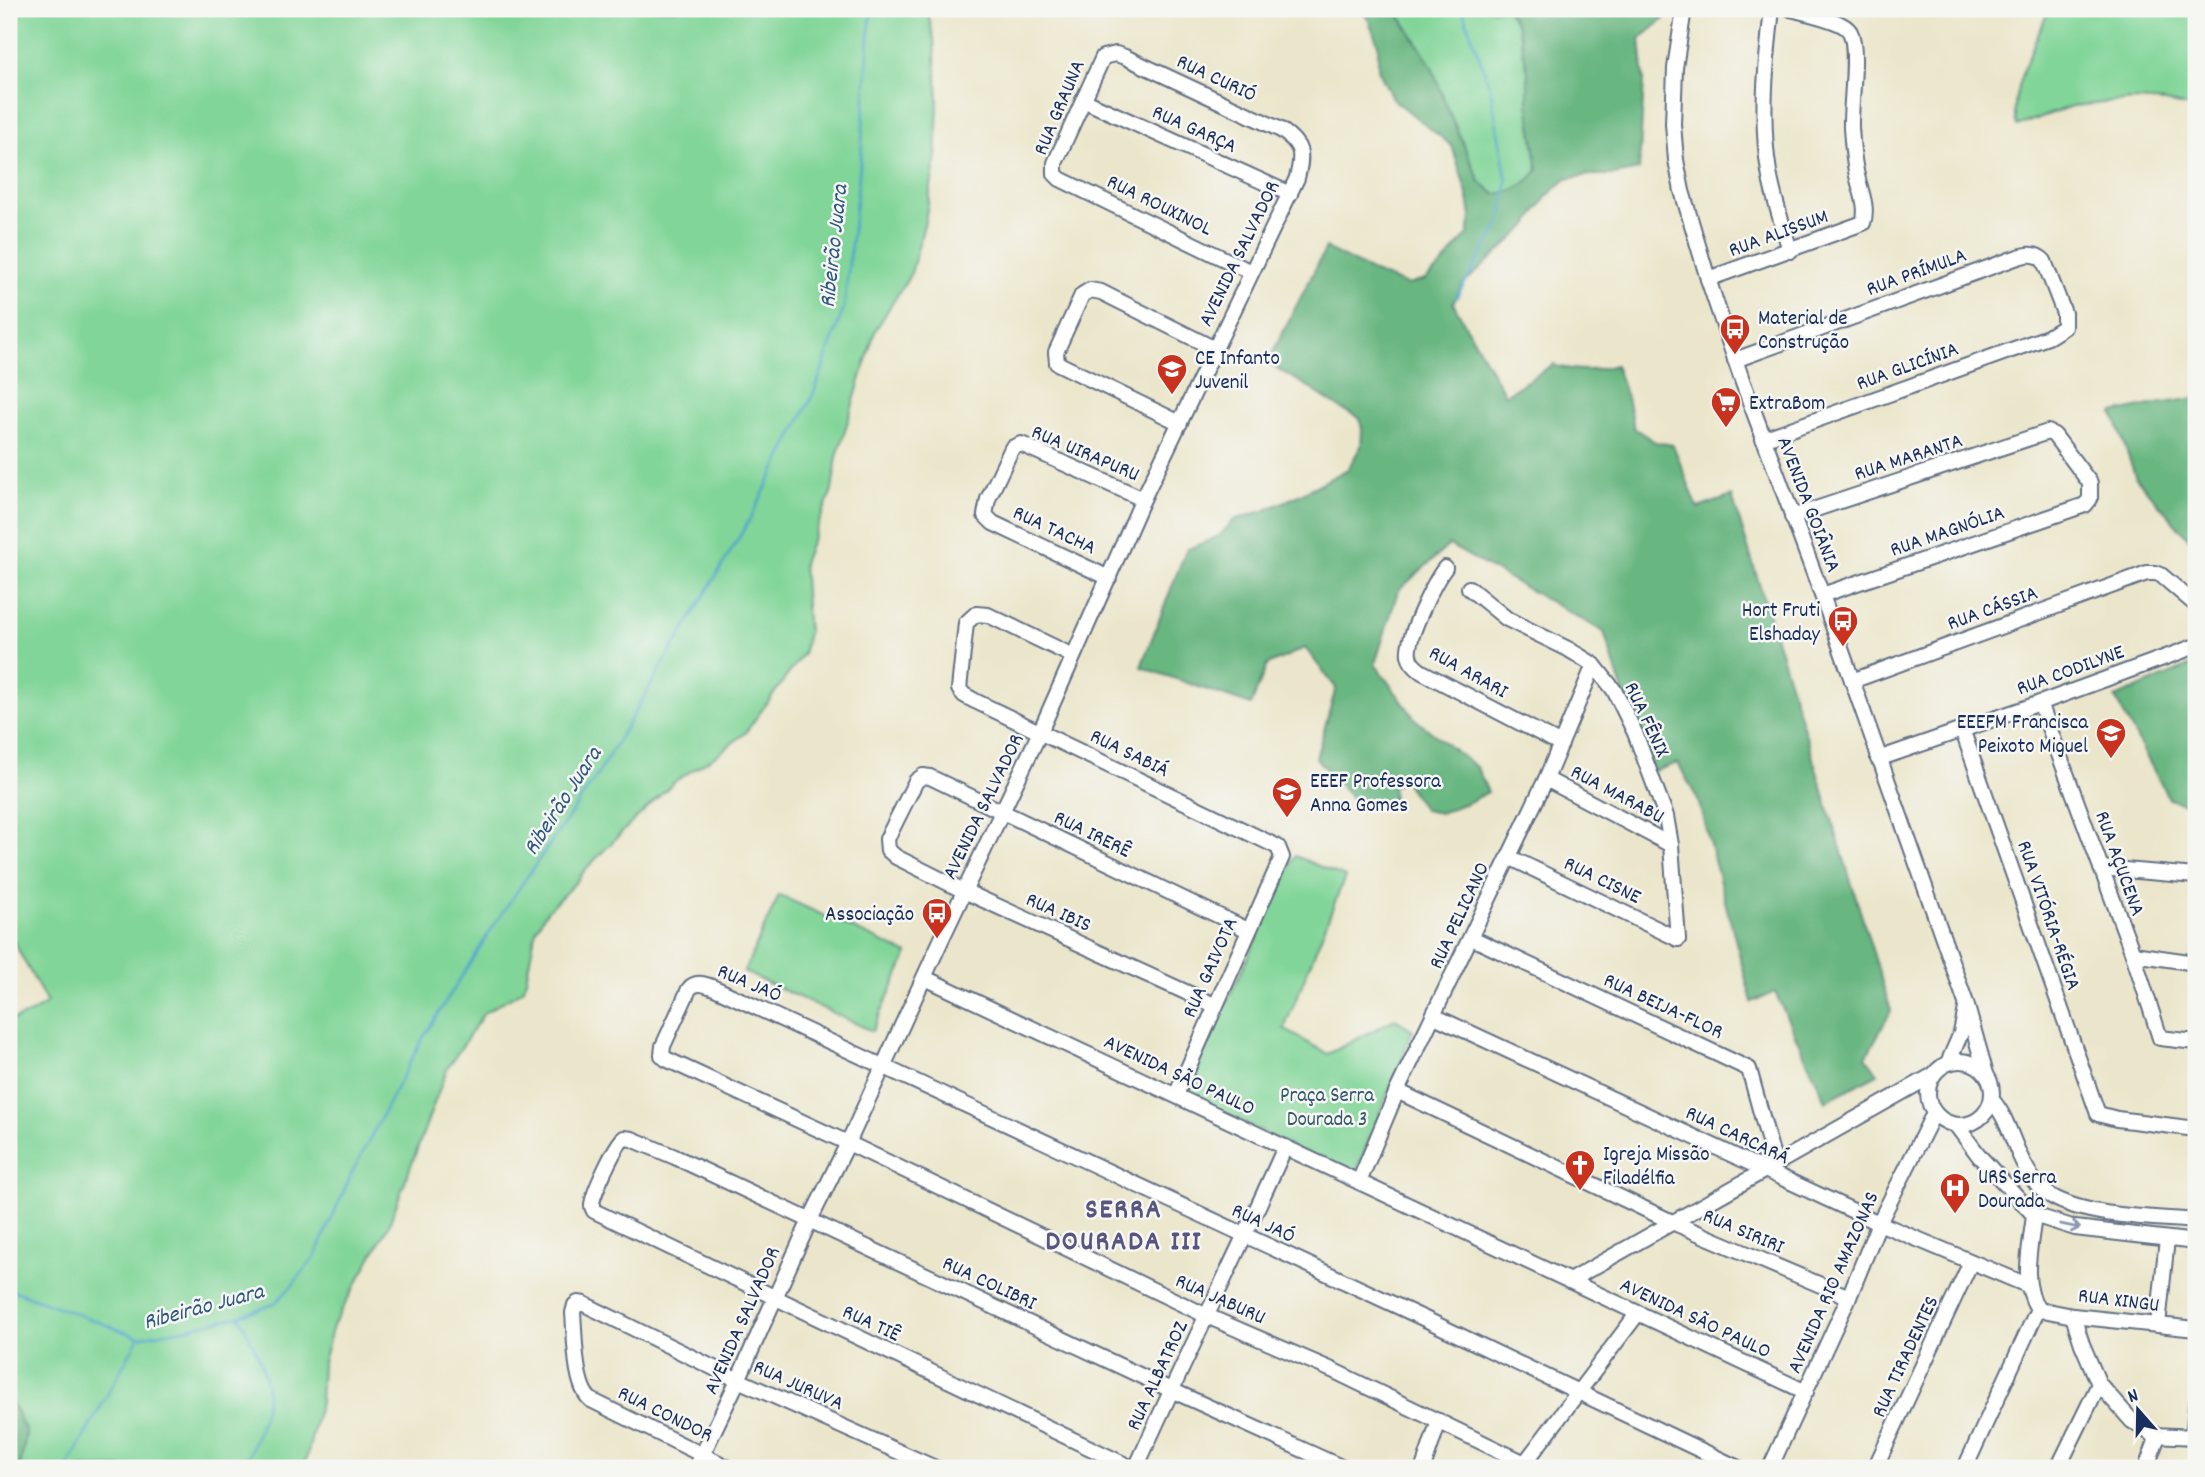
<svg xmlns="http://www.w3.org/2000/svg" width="2205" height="1477" font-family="Dekko,sans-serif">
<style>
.green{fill:#81d598;stroke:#4e827b;stroke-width:2}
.forest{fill:#68b680;stroke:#42726f;stroke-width:2}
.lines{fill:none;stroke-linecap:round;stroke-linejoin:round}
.stream{stroke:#51a4cc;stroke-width:2.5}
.minor-casing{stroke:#646f84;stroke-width:18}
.minor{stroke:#fff;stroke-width:14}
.oneway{stroke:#8d97ae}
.labels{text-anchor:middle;stroke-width:5;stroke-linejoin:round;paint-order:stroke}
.street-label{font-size:21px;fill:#1b2f5e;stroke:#f6f6f2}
.poi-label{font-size:21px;fill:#1b2f5e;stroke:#f6f6f2;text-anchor:start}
.park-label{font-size:21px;fill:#34586c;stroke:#f6f6f2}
.water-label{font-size:23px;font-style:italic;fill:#2e5884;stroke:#f6f6f2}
.district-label{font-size:28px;font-weight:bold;letter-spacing:2px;fill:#585680;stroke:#f6f6f2}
</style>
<rect width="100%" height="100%" fill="#f6f6f2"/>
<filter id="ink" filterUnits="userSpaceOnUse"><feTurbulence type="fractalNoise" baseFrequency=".0143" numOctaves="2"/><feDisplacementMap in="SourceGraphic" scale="14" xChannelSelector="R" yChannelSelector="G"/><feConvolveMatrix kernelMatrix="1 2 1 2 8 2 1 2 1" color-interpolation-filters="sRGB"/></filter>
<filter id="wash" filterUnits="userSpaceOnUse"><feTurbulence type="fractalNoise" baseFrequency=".00686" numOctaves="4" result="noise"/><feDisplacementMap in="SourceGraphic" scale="28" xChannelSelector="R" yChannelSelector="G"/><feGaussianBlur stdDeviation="1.57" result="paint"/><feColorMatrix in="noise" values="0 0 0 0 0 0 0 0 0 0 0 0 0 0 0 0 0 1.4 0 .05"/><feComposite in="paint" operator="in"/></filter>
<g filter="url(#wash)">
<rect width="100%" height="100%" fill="#ebe6cb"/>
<g class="green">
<path d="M9 9H927L934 39 938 99 936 157 925 221 911 273 875 331 837 457 832 490 803 563 808 633 803 654 745 733 721 752 674 782 620 834 585 870 577 881 547 911 536 929 524 989 484 1013 447 1069 388 1227 333 1326 322 1365 320 1402 306 1461 302 1468H20L26 1432 9 1397V1021L31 1013 47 1003 9 933Z"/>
<path d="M1395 9H1507L1518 27 1528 72V103L1538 170C1527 185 1513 192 1495 194L1480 182 1416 40Z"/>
<path d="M2049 9H2196V108L2165 102 2135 100 2072 106 2017 126C2006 93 2037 41 2049 9Z"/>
<path d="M1295 856 1345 877 1284 1029 1328 1054 1395 1019 1413 1030 1353 1179 1185 1092Z"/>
<path d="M779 895 908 954 872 1031 744 972Z"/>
</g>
<g class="forest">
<path d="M1361 9H1395L1431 65 1450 114 1480 182 1495 194C1514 192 1527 185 1538 170L1528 103V72L1518 27 1507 9H1652L1664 19 1640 39 1644 80 1639 170 1614 175H1590L1566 179 1546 197 1527 226 1463 284 1453 303 1505 395 1554 364 1556 366C1577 371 1595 372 1615 365L1627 398 1634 428 1655 442 1673 445 1698 508 1732 496 1891 1011 1866 1057 1878 1074 1826 1101 1775 992 1752 1002 1698 800 1678 763 1648 773 1604 632 1449 545 1398 591 1375 664 1416 720 1477 768 1488 792 1469 802 1440 813 1424 810 1404 780 1392 787 1393 799 1390 801 1361 809 1316 758 1336 688 1305 648 1267 665 1251 705 1141 667 1186 550 1219 536 1234 520 1266 510 1297 496 1348 469 1361 446 1362 430 1360 418 1343 410 1302 383 1267 363 1326 248 1371 271 1407 285 1425 280 1441 266 1468 234 1471 217 1468 197 1452 146 1392 98 1378 69V44L1369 21Z"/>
<path d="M2196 398V547L2136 478 2113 413 2151 405Z"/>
<path d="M2196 663V808L2169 799 2115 698Z"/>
<path d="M9 1397 26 1432 20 1468H9Z"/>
</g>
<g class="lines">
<g class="stream">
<path d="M1456 298 1501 222 1507 181 1490 87 1462 9"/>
<path d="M9 1289 139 1337"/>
<path d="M239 1316C251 1340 267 1368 267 1394 266 1416 252 1447 244 1468"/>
<path d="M139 1337 189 1328 239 1316 274 1304 291 1287 314 1258 352 1173 421 1041 496 922 596 777 750 519 814 393 844 307 861 156 871 9"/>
<path d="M67 1468 139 1337"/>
</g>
</g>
</g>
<g filter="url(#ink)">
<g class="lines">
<g class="minor-casing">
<g id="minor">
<path d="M1684 9 1675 68 1673 124 1676 160 1682 191 1708 279 1742 380 1822 595 1966 1003 1986 1074"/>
<path d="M1772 9C1766 63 1760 117 1769 172 1773 198 1783 225 1790 251"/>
<path d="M1083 100 1290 194"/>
<path d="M1708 279 1863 223C1869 206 1859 188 1856 171 1853 157 1852 142 1851 128 1850 105 1859 48 1850 32 1844 20 1805 13 1791 9"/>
<path d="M1735 360 2007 261C2019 257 2033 249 2044 261L2064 313V327L2048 337 1763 439"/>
<path d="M1180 423 1057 363 1056 352 1082 295 1090 290 1101 292 1215 349"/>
<path d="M1792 517 2048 432 2054 435 2090 483V499L2085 505 1822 595"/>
<path d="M1445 568C1434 582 1406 639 1409 655 1410 663 1416 668 1422 672L1561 744"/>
<path d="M1109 578 993 523 985 515 988 499 1012 448 1021 444 1143 499"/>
<path d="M1469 588 1507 619 1568 649 1594 665 1614 690 1635 733 1666 816 1671 845 1678 939"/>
<path d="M1073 656 988 615 976 614 966 623 959 689 964 695 975 701 1278 847 1282 857 1176 1095"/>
<path d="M1852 681 2147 573H2156L2161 575 2196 605"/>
<path d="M2040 703 2133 954 2160 1038 2196 1042"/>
<path d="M1962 729 2098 1114 2117 1119 2196 1129"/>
<path d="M1878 759 2040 703 2196 646"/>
<path d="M1546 779 1671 845"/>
<path d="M1509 857 1678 939"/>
<path d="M2101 868 2196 876"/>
<path d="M1472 938 1749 1069 1775 1164"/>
<path d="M2133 954 2196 963"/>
<path d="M925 978 1806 1392"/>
<path d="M1214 1005 964 891 896 857 888 850 887 839 916 781 923 776 930 777 1248 930"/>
<path d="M1434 1016 1879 1223 2027 1285"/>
<circle cx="1960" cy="1093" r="32"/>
<path d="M1948 1063 1961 1033 1966 1008"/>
<path d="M1397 1091 1672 1222 1849 1297"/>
<path d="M1992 1100C2008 1118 2013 1145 2025 1166 2030 1175 2036 1186 2045 1192 2080 1218 2153 1217 2196 1221"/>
<path d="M1956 1125 1980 1157 2034 1215 2075 1228 2196 1242"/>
<path d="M1359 1182 1397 1091 1546 779 1594 665"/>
<path d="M2034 1215C2031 1245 2020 1282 2038 1309"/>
<path d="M1569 1281 1933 1075"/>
<path d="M2038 1309 2073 1316 2196 1329"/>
<path d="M2073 1316 2082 1344 2099 1384 2132 1421 2153 1435 2196 1437"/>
<path d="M2158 1325 2167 1239"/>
<path d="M2193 1436 2196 1405"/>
<path d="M696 1468 738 1380 810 1220 848 1143 943 936 1040 732 1143 499 1297 178C1303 154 1303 145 1281 130L1125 57 1116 54 1103 57 1055 163V174L1060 179 1251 272"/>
<path d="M729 1468 591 1400C574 1387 575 1335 573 1313L575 1305 578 1303 584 1304 738 1380 935 1468"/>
<path d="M1132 1468 594 1211C593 1209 592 1208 592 1206 591 1196 616 1144 624 1138L632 1139 675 1157 1171 1390 1343 1468"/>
<path d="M1136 1468C1184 1360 1237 1255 1285 1147"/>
<path d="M1423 1468 1439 1421"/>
<path d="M1521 1468 1638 1313"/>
<path d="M1535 1468 1332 1370 1207 1316 848 1143 666 1059 662 1055 663 1046 689 989C697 979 709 986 719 990L1425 1319 1738 1468"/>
<path d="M1770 1468 1849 1297 1879 1223 1934 1113"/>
<path d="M1875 1468 1971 1262"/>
<path d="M1965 1468 2038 1309"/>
<path d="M2058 1468 2099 1384"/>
<path d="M2146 1468 2158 1436"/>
</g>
</g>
<use href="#minor" class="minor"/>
</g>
<defs><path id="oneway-shaft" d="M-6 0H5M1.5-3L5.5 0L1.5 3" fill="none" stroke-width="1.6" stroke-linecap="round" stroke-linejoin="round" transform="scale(1.75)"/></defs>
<use class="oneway" href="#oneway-shaft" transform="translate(2070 1226) rotate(12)"/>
</g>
<defs>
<g id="bus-pin" transform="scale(1.575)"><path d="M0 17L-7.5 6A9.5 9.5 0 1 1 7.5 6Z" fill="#c8321e" stroke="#f6f6f2"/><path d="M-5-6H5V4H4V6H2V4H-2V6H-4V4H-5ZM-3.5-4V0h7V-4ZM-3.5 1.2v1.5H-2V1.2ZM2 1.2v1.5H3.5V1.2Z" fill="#fff"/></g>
<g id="school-pin" transform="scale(1.575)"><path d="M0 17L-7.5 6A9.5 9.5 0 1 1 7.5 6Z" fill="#c8321e" stroke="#f6f6f2"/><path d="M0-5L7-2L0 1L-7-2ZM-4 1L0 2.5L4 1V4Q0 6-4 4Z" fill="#fff"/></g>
<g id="supermarket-pin" transform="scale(1.575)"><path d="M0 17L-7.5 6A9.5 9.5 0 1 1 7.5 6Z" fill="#c8321e" stroke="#f6f6f2"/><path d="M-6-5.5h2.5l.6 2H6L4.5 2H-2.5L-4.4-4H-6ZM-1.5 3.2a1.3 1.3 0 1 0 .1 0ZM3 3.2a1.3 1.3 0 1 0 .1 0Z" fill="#fff"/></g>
<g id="church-pin" transform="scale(1.575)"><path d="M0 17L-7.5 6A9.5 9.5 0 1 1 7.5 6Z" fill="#c8321e" stroke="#f6f6f2"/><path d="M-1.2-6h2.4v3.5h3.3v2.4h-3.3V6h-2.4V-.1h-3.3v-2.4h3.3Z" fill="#fff"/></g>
<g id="hospital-pin" transform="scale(1.575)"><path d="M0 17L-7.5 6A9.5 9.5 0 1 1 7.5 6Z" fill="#c8321e" stroke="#f6f6f2"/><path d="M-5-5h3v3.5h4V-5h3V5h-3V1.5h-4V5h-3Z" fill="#fff"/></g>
</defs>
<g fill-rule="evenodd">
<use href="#bus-pin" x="1735" y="329"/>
<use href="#school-pin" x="1172" y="369"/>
<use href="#supermarket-pin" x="1726" y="402"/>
<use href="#bus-pin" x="1843" y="621"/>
<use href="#school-pin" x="2111" y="733"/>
<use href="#school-pin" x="1287" y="792"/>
<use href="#bus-pin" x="937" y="913"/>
<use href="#church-pin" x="1580" y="1165"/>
<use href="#hospital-pin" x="1955" y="1188"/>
</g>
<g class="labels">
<g class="street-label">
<text transform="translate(1217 77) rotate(25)" y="7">RUA CURIÓ</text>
<text transform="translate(1058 107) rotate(-67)" y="7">RUA GRAUNA</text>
<text transform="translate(1195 128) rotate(24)" y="7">RUA GARÇA</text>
<text transform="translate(1160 204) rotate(26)" y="7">RUA ROUXINOL</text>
<text transform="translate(1778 232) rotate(-20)" y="7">RUA ALISSUM</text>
<text transform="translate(1238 253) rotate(-64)" y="7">AVENIDA SALVADOR</text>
<text transform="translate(1916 271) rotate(-20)" y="7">RUA PRÍMULA</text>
<text transform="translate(1907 365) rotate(-20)" y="7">RUA GLICÍNIA</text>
<text transform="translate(1086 452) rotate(23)" y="7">RUA UIRAPURU</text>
<text transform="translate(1908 456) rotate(-18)" y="7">RUA MARANTA</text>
<text transform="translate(1810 504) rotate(69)" y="7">AVENIDA GOIÂNIA</text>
<text transform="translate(1055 529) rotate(25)" y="7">RUA TACHA</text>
<text transform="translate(1947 530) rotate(-19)" y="7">RUA MAGNÓLIA</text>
<text transform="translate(1992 607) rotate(-20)" y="7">RUA CÁSSIA</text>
<text transform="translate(2070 669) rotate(-20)" y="7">RUA CODILYNE</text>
<text transform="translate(1469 671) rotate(29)" y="7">RUA ARARI</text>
<text transform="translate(1648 719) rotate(65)" y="7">RUA FÊNIX</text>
<text transform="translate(1130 752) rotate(26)" y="7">RUA SABIÁ</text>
<text transform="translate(1618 793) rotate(28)" y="7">RUA MARABU</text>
<text transform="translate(982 806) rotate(-64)" y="7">AVENIDA SALVADOR</text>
<text transform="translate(1093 833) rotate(26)" y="7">RUA IRERÊ</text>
<text transform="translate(2121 863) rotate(70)" y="7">RUA AÇUCENA</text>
<text transform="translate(1603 879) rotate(26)" y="7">RUA CISNE</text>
<text transform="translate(1059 911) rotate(24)" y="7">RUA IBIS</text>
<text transform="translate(1458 915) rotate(-65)" y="7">RUA PELICANO</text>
<text transform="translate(2050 915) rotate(71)" y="7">RUA VITÓRIA-RÉGIA</text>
<text transform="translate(1209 967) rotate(-66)" y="7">RUA GAIVOTA</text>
<text transform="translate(750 982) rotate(23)" y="7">RUA JAÓ</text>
<text transform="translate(1664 1005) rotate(25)" y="7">RUA BEIJA-FLOR</text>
<text transform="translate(1180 1074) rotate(25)" y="7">AVENIDA SÃO PAULO</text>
<text transform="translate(1738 1134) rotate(25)" y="7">RUA CARCARÁ</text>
<text transform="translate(1264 1222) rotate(25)" y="7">RUA JAÓ</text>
<text transform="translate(1744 1230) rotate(23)" y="7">RUA SIRIRI</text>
<text transform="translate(990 1282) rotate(25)" y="7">RUA COLIBRI</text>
<text transform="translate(1832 1282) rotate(-66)" y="7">AVENIDA RIO AMAZONAS</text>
<text transform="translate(1221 1298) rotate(24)" y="7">RUA JABURU</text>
<text transform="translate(2119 1299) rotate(7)" y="7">RUA XINGU</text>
<text transform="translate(1696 1317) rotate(25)" y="7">AVENIDA SÃO PAULO</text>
<text transform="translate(741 1320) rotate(-66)" y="7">AVENIDA SALVADOR</text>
<text transform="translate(872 1322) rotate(25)" y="7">RUA TIÊ</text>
<text transform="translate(1904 1356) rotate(-65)" y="7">RUA TIRADENTES</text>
<text transform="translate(1156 1375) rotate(-65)" y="7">RUA ALBATROZ</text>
<text transform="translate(799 1384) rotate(24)" y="7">RUA JURUVA</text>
<text transform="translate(666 1413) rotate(26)" y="7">RUA CONDOR</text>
</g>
<g class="poi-label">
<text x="1758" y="324">Material de<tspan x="1758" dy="24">Construção</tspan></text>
<text x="1195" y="364">CE Infanto<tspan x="1195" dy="24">Juvenil</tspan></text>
<text x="1749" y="409">ExtraBom</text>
<text x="1820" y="616" text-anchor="end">Hort Fruti<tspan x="1820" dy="24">Elshaday</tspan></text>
<text x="2088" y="728" text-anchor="end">EEEFM Francisca<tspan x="2088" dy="24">Peixoto Miguel</tspan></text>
<text x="1310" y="787">EEEF Professora<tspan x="1310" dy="24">Anna Gomes</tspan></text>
<text x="914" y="920" text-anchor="end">Associação</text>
<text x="1603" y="1160">Igreja Missão<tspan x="1603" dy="24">Filadélfia</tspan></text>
<text x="1978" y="1183">URS Serra<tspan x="1978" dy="24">Dourada</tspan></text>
</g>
<g class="park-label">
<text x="1327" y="1101">Praça Serra<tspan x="1327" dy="24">Dourada 3</tspan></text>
</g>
<g class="water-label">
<text transform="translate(832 246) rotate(-84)" y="8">Ribeirão Juara</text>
<text transform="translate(561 800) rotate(-57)" y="8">Ribeirão Juara</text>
<text transform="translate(203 1305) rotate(-15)" y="8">Ribeirão Juara</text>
</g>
<g class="district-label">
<text x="1124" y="1217">SERRA<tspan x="1124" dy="32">DOURADA III</tspan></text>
</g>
</g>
<rect width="2205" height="1477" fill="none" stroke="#f6f6f2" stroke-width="35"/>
<g transform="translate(2138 1410) rotate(340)" stroke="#f6f6f2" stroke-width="5" paint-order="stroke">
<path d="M0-5L12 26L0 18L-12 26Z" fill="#1b2f5e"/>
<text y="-10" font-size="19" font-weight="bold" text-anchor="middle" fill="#1b2f5e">N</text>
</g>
</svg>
